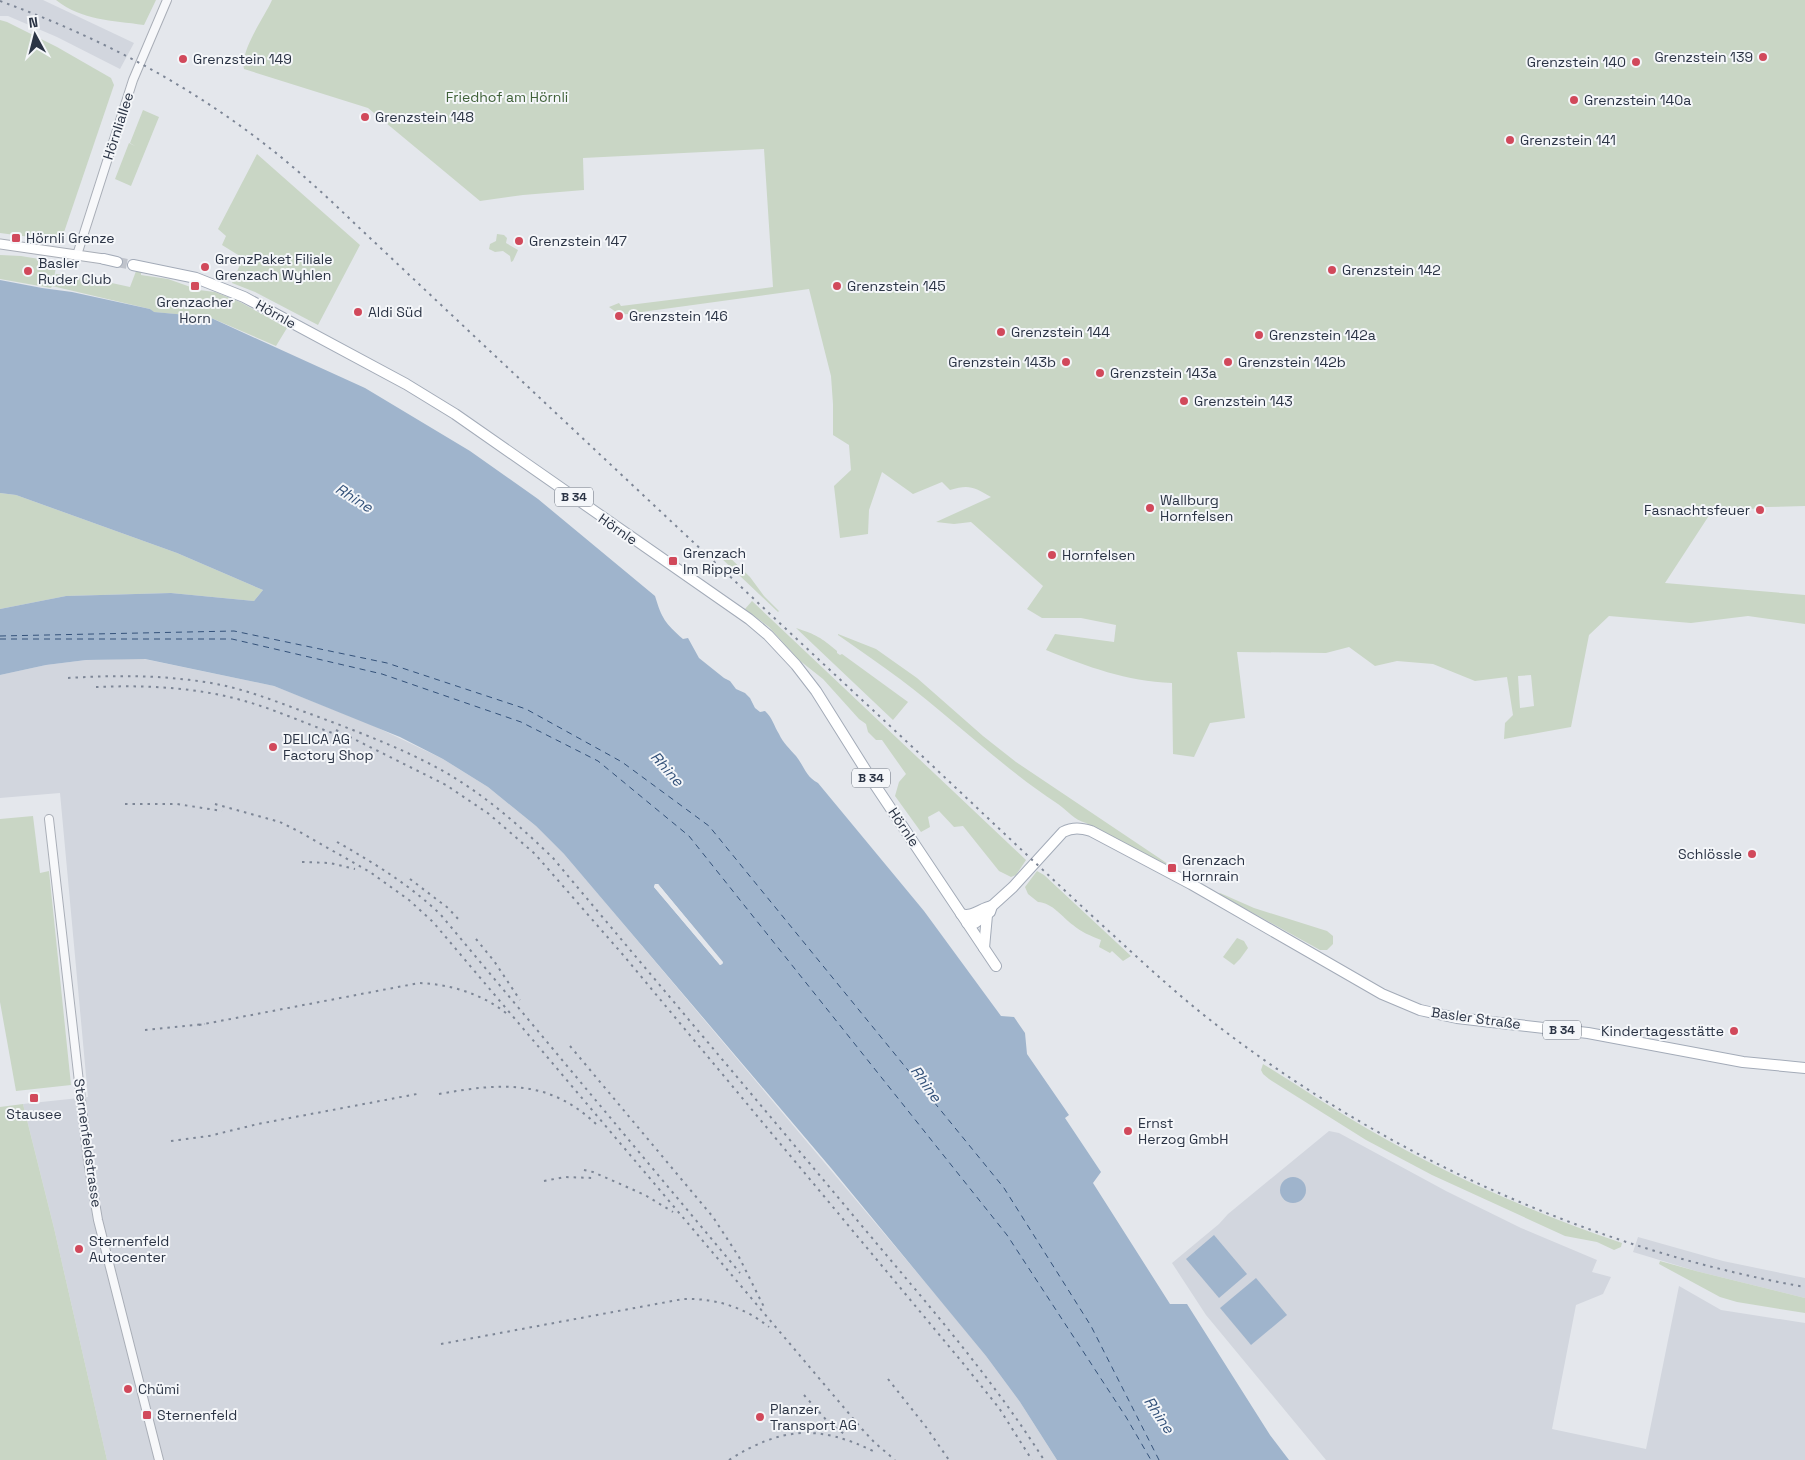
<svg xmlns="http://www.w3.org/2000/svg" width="1805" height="1460" font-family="'Space Grotesk',sans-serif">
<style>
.built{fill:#d2d6de}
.green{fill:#c9d6c5;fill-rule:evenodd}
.water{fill:#9fb4cc;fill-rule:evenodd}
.pier{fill:#e4e7ec}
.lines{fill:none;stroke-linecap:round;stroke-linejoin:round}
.ferry{stroke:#34527a;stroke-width:1;stroke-dasharray:6 5;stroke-linecap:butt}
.primary-tunnel{stroke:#bfc3cb;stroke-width:10;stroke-dasharray:10 5;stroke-linecap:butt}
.tertiary-casing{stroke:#a9aeb7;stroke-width:10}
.secondary-casing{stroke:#a9aeb7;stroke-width:11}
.primary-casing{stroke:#a3abb8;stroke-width:12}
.tertiary{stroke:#f7f8fa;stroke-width:8}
.secondary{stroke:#fff;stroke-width:9}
.primary{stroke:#fff;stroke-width:10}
.rail{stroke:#7d8696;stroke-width:2;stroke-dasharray:2.5 5;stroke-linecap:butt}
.poi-dot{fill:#d1495b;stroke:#f4f6f9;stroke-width:2}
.labels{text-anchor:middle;stroke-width:4;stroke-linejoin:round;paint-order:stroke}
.shield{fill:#f4f6f9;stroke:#676e7b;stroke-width:1}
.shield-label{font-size:12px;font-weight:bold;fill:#2b3445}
.poi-label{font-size:14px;fill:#2b3445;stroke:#f4f6f9;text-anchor:start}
.park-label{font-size:14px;fill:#3f6138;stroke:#f4f6f9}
.street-label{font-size:14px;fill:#2b3445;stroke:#f4f6f9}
.water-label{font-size:15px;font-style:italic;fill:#34527a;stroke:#f4f6f9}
</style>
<rect width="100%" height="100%" fill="#e4e7ec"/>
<g class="built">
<path d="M0 0H43L134 43 120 69 57 37 8 16H0Z"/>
<path d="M121 659H144L274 686 372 725 443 759 488 787 536 826 564 854 599 895 952 1314 986 1356 1020 1402 1057 1460H107L54 1228 23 1104 88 1097 60 793 0 798V675L46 665 86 660Z"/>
<path d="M1329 1131 1339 1133 1446 1191 1521 1228 1597 1260 1592 1272 1611 1277 1603 1294 1576 1305 1552 1429 1646 1449 1679 1286 1721 1310 1805 1323V1460H1326L1206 1315 1172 1263 1219 1224 1228 1214Z"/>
<path d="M1638 1237 1723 1261 1805 1278V1298L1696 1271 1633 1252Z"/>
</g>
<g class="green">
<path d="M56 0H156L144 25C111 20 83 21 56 0Z"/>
<path d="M272 0H1805V506L1767 507 1710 514 1665 583 1805 595V624L1748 616 1691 623 1609 616 1589 635 1571 727 1504 739 1505 723 1513 715 1507 677 1475 681 1433 664 1397 661 1375 666 1349 647 1326 653 1237 652 1245 718 1210 723 1194 757 1173 754 1172 683C1126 681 1088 667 1046 650L1055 634 1114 642 1116 625 1081 618H1042L1027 609 1043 586 971 522 954 524 936 522 991 497C974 487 969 484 950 490L942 482 913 494 882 472 869 510 868 534 840 538 834 486 851 470 849 445 833 435V404L831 376 809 289 620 315 609 307 619 303 621 306 773 287 764 149 583 158 584 190 523 195 480 201 368 108 244 69C240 50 264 18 272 0ZM1531 675 1534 706 1520 708 1518 676Z"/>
<path d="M0 20 7 22 57 47 111 78 114 85 61 241 0 233Z"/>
<path d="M143 110 159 117 131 186 115 179 129 143 135 146 130 143Z"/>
<path d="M257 154 360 245 318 325 255 292 232 283 243 258 222 245 226 236 218 229Z"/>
<path d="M497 234 504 235 507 238 506 243 518 250 513 261 511 262 510 256 503 251 495 252 489 249 490 244 496 241Z"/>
<path d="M0 255 21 256 57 262 53 283 56 274 98 280 130 287 138 266 141 267V275L168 279 199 290 215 292 240 302 287 328 276 346 209 317 153 312 150 309 52 286 51 288 0 279Z"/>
<path d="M0 493 16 495 177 553 263 590 254 601 171 593 66 596 0 609Z"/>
<path d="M725 553 750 577 764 596 779 611 778 612 719 556 721 554Z"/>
<path d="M752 601 1026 860 1016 875 1011 877 999 871 963 826 954 827 939 811 928 817 930 827 921 832 895 796 899 782 906 774 882 740H876L868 732 866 724 859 719 823 679 799 660 769 627 745 609Z"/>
<path d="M796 628C817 635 820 637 837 651V653L840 655 842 654 908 702 893 720Z"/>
<path d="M838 634 876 649 917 678 983 736 1016 762 1171 866 1169 868 1086 823C1074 820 1068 811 1058 804 1002 767 954 720 900 679 880 664 859 650 838 635Z"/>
<path d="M33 816 40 873 49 871 71 1085 16 1091 0 1002V819Z"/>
<path d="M1037 871 1044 875 1131 956 1123 961 1112 951 1110 953 1099 947 1101 940C1091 936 1081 932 1073 925 1062 917 1053 903 1038 902L1028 894 1025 887Z"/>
<path d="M1220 893 1254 908 1327 931 1333 936V944L1327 950H1320L1219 894Z"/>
<path d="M1237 938 1244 941 1248 948 1240 959 1234 965 1223 957Z"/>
<path d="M1263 1064C1297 1085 1331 1108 1366 1128 1447 1175 1534 1213 1622 1243L1621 1247 1614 1250 1597 1242 1565 1236 1432 1175 1366 1140 1269 1079 1263 1074 1261 1070Z"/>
<path d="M23 1104 54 1228 107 1460H0V1107Z"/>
<path d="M1660 1261 1696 1271 1805 1298V1313L1737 1302 1720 1297 1659 1264Z"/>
</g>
<g class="water">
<path d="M0 280 42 288 72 292 150 309 154 312 209 317 365 388 470 451 538 499 655 596C662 619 665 623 683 639L688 638 699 658 724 678 730 681 736 689 745 693 750 698 755 708 760 712 765 711C772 717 774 726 779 734 783 743 790 749 796 756 804 766 806 777 818 783L924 911 1001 1016 1014 1017 1025 1033 1027 1054 1069 1115 1065 1118 1101 1172 1093 1183 1170 1304H1187L1270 1435 1289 1460H1057L1020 1402 986 1356 831 1168 564 854 536 826 488 787 443 759 400 737 274 686 145 659 86 660 46 665 0 675V609L66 596 171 593 254 601 263 590 177 553 16 495 0 493ZM655 884H658L723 962 722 964 720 965 654 887Z"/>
<circle cx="1293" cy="1190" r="13"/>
<path d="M1214 1235 1247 1274 1219 1298 1186 1259Z"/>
<path d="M1256 1278 1287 1315 1251 1345 1220 1308Z"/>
</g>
<path class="pier" d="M655 884H658L723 963 722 964 720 965 654 887Z"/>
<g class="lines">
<g class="ferry">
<path d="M0 636 234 631 387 663 526 709 622 762 709 826 1004 1188 1091 1326 1159 1460"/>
<path d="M0 639H232L382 674 521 722 598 761 689 836 1007 1235 1126 1417 1151 1460"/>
</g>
<path class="primary-tunnel" d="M117 262 133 265"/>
<g class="tertiary-casing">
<g id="tertiary">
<path d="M77 255 133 80 167 0"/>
<path d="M49 819 88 1161 98 1220 159 1460"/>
</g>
</g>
<g class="secondary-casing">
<path id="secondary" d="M0 244 104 259"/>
</g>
<g class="primary-casing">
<g id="primary">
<path d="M104 259 117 262"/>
<path d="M133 265 196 278 244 297 406 384 455 414 749 619 768 635 796 665 816 691 875 785 996 966"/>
<path d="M961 914C972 918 981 908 992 906"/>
<path d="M967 923H975L990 912 992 906 1013 887 1063 832C1073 827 1081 828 1091 831L1191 884 1382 994 1420 1010 1457 1018 1588 1033 1743 1062 1805 1068"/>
<path d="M984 948 987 915"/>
</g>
</g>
<use href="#tertiary" class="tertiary"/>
<use href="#secondary" class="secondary"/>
<use href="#primary" class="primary"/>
<g class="rail">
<path d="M0 1C91 34 177 78 254 136 289 162 321 191 352 221 526 385 700 549 875 712 947 779 1018 847 1090 914 1131 951 1170 989 1214 1023 1386 1156 1591 1249 1805 1287"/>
<path d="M68 678C116 675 164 675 211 683 247 689 282 704 316 716 356 731 396 746 434 766 479 790 517 823 553 858 651 975 749 1091 847 1208 915 1290 987 1370 1044 1460"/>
<path d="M96 687C144 685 194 687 241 700 275 709 308 725 341 736"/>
<path d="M336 730 446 785 489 814 535 854 624 956 962 1362 999 1408 1032 1460"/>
<path d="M125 804H177L222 811"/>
<path d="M215 804 280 822 298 831 370 872 409 900 433 922 862 1429 875 1443 895 1460"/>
<path d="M337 842C374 863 410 885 441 915L740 1273"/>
<path d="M302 862 330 863 355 869"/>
<path d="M410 879 448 908 460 921"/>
<path d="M476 939 494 961 520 1000"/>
<path d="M199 1025 419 983C450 984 482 994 506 1013"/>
<path d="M145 1030 205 1024"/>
<path d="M570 1046 713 1217 739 1257 765 1309"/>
<path d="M439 1094C501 1083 550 1078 599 1127"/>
<path d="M171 1141 209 1136 258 1124 417 1094"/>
<path d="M584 1170 593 1172 645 1195 673 1212"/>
<path d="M544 1181 565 1177 593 1178"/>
<path d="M441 1344 683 1299C715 1298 744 1307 769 1327"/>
<path d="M888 1379 926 1427 949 1460"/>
<path d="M804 1395 829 1423 847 1436"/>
<path d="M729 1460C781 1427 819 1424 875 1452"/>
</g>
</g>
<g class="poi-dot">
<circle cx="1763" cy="57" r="5"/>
<circle cx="183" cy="59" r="5"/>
<circle cx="1636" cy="62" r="5"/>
<circle cx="1574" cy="100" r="5"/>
<circle cx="365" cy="117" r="5"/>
<circle cx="1510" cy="140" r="5"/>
<rect x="11" y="233" width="10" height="10" rx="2.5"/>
<circle cx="519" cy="241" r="5"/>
<circle cx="205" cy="267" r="5"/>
<circle cx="1332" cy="270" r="5"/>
<circle cx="28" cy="271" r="5"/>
<rect x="190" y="281" width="10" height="10" rx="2.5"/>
<circle cx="837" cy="286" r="5"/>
<circle cx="358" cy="312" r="5"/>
<circle cx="619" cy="316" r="5"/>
<circle cx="1001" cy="332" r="5"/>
<circle cx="1259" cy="335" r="5"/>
<circle cx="1066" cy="362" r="5"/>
<circle cx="1228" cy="362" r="5"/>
<circle cx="1100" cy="373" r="5"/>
<circle cx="1184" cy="401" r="5"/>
<circle cx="1150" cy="508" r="5"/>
<circle cx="1760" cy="510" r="5"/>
<circle cx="1052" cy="555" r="5"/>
<rect x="668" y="556" width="10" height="10" rx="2.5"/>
<circle cx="273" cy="747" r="5"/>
<circle cx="1752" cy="854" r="5"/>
<rect x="1167" y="863" width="10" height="10" rx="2.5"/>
<circle cx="1734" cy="1031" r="5"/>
<rect x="29" y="1093" width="10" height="10" rx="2.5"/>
<circle cx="1128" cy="1131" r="5"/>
<circle cx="79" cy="1249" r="5"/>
<circle cx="128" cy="1389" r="5"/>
<rect x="142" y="1410" width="10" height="10" rx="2.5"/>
<circle cx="760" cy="1417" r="5"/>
</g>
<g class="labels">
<g class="shield">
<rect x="555" y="487.5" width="38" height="19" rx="4"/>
<rect x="852" y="768.5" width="38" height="19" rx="4"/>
<rect x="1543" y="1020.5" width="38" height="19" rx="4"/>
</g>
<g class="shield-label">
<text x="574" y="501">B 34</text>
<text x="871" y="782">B 34</text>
<text x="1562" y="1034">B 34</text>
</g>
<g class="poi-label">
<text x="1753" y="62" text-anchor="end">Grenzstein 139</text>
<text x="193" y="64">Grenzstein 149</text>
<text x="1626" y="67" text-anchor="end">Grenzstein 140</text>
<text x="1584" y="105">Grenzstein 140a</text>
<text x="375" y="122">Grenzstein 148</text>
<text x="1520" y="145">Grenzstein 141</text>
<text x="26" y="243">Hörnli Grenze</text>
<text x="529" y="246">Grenzstein 147</text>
<text x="215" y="264">GrenzPaket Filiale<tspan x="215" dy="16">Grenzach Wyhlen</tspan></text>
<text x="38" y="268">Basler<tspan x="38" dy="16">Ruder Club</tspan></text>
<text x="1342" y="275">Grenzstein 142</text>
<text x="847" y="291">Grenzstein 145</text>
<text x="195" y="307" text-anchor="middle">Grenzacher<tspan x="195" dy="16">Horn</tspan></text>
<text x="368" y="317">Aldi Süd</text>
<text x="629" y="321">Grenzstein 146</text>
<text x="1011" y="337">Grenzstein 144</text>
<text x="1269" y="340">Grenzstein 142a</text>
<text x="1056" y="367" text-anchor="end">Grenzstein 143b</text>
<text x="1238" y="367">Grenzstein 142b</text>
<text x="1110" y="378">Grenzstein 143a</text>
<text x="1194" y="406">Grenzstein 143</text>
<text x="1160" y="505">Wallburg<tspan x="1160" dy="16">Hornfelsen</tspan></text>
<text x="1750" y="515" text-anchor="end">Fasnachtsfeuer</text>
<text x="683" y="558">Grenzach<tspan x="683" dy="16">Im Rippel</tspan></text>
<text x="1062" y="560">Hornfelsen</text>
<text x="283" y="744">DELICA AG<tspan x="283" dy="16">Factory Shop</tspan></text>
<text x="1742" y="859" text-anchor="end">Schlössle</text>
<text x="1182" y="865">Grenzach<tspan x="1182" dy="16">Hornrain</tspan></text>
<text x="1724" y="1036" text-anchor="end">Kindertagesstätte</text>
<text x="34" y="1119" text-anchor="middle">Stausee</text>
<text x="1138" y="1128">Ernst<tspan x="1138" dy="16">Herzog GmbH</tspan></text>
<text x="89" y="1246">Sternenfeld<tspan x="89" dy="16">Autocenter</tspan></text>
<text x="138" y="1394">Chümi</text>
<text x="770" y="1414">Planzer<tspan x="770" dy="16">Transport AG</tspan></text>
<text x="157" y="1420">Sternenfeld</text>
</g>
<g class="park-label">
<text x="507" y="102">Friedhof am Hörnli</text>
</g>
<g class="street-label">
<text transform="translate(118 126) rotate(-72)" y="5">Hörnliallee</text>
<text transform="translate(276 314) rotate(29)" y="5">Hörnle</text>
<text transform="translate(618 529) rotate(35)" y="5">Hörnle</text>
<text transform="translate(904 827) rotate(56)" y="5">Hörnle</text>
<text transform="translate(1476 1018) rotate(8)" y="5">Basler Straße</text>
<text transform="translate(88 1143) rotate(82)" y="5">Sternenfeldstrasse</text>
</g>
<g class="water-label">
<text transform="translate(354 498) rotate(32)" y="5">Rhine</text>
<text transform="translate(667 769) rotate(48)" y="5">Rhine</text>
<text transform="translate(926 1084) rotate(54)" y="5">Rhine</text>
<text transform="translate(1159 1415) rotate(56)" y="5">Rhine</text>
</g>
</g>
<g transform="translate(35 35) rotate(353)" stroke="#f4f6f9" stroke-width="4" paint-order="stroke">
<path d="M0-4L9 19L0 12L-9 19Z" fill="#2b3445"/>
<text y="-8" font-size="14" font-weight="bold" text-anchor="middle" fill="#2b3445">N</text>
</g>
</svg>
